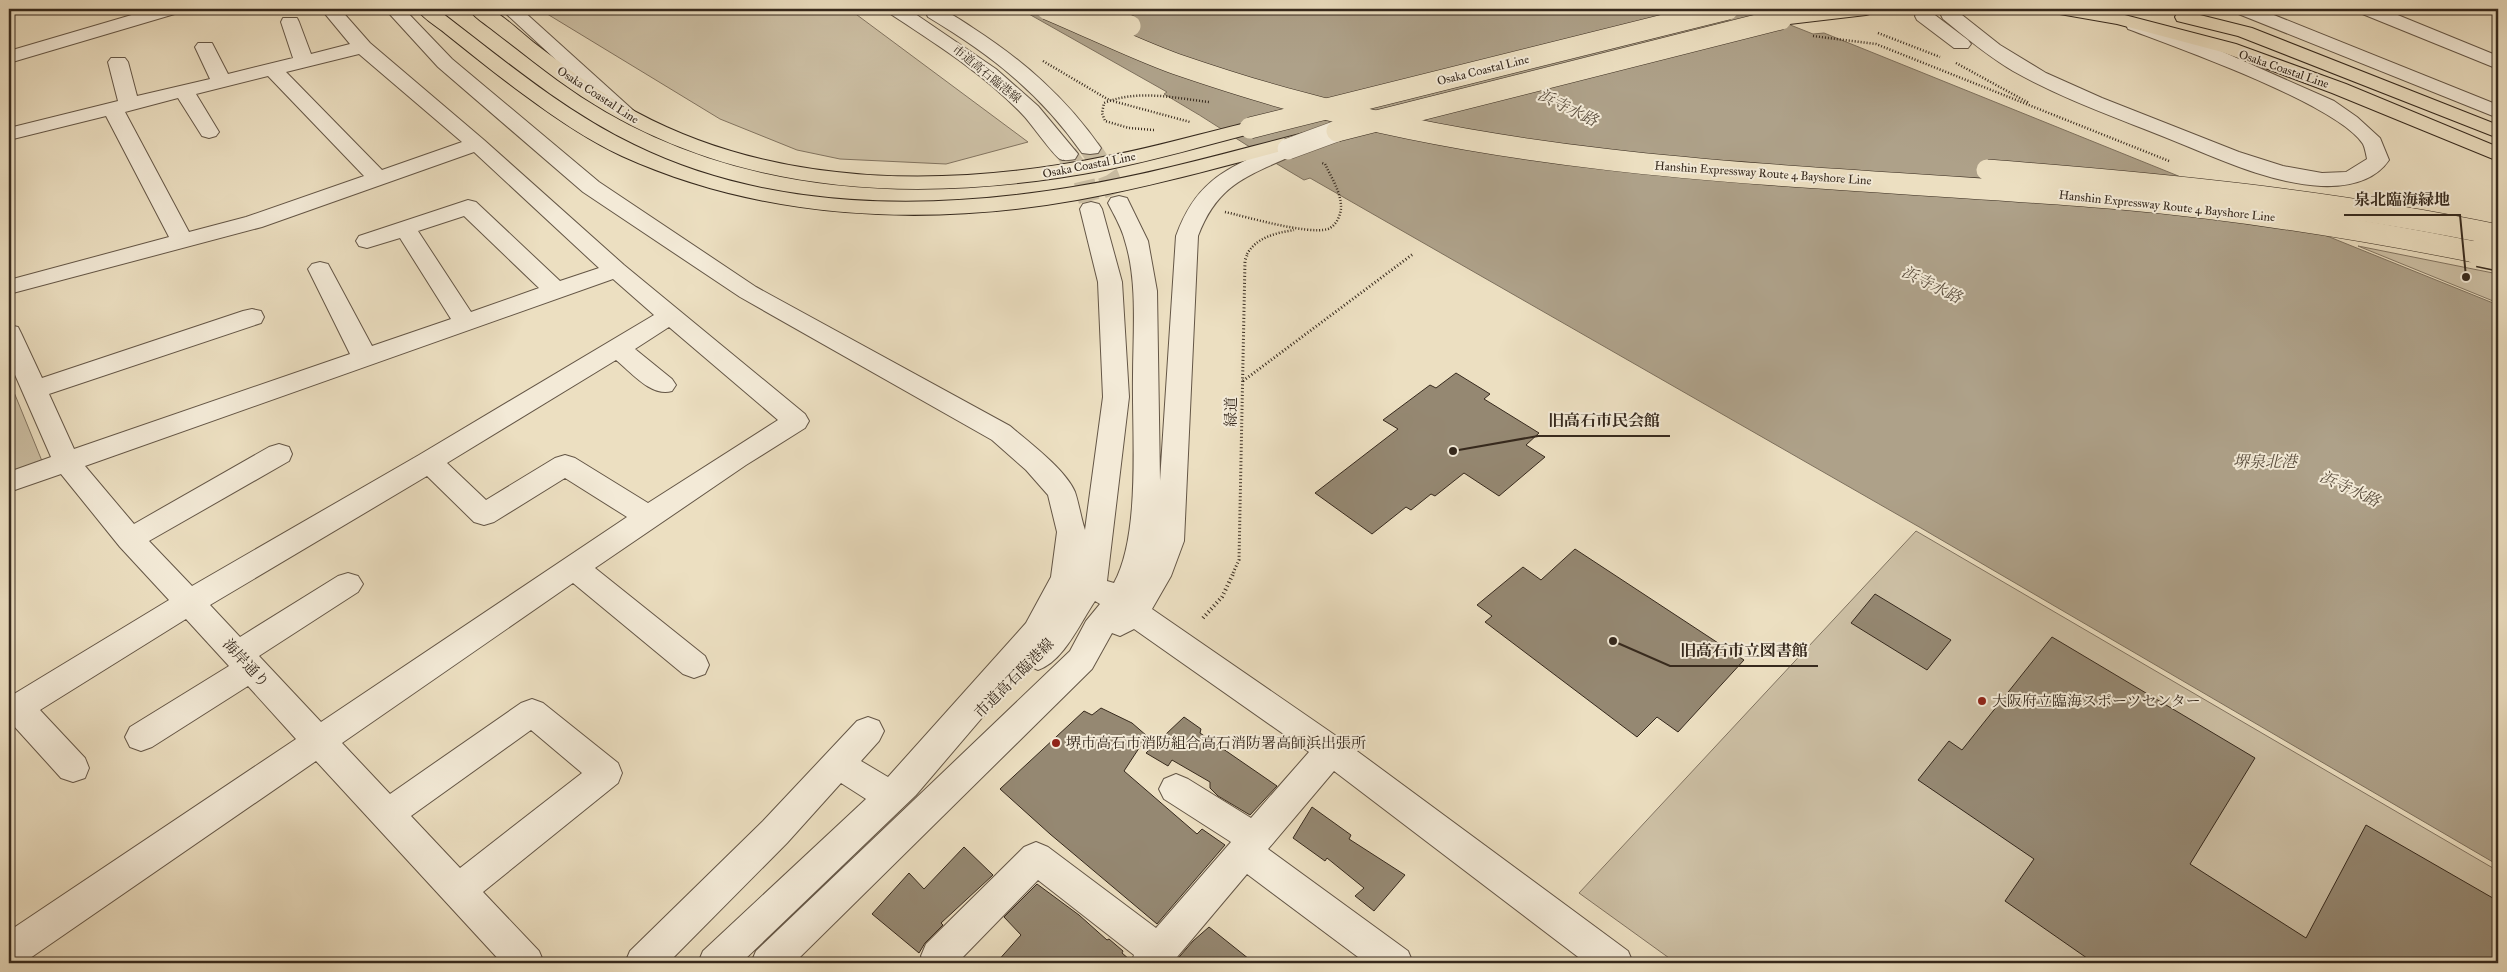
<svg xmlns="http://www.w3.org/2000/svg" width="2507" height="972" font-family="'IM FELL Great Primer','Noto Serif JP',serif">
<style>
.green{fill:#cdc0a5;stroke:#827461}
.water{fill:#aea189;stroke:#7e715e}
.building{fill:#958872;stroke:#36291d}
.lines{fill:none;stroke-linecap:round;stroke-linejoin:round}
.minor-tunnel{stroke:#c8bba0;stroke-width:21;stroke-dasharray:21 11;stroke-linecap:butt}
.minor-casing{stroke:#645646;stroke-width:2}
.major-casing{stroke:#36291d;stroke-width:2}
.path-far2{stroke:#36291d;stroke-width:2.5;stroke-dasharray:1 2;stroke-linecap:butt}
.path-far1{stroke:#36291d;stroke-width:3;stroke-dasharray:1 2.5;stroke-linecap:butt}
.path{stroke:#36291d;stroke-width:4;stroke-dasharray:1 3;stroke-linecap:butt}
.minor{fill:#f3ead7;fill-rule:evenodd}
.major{fill:#ecdfc1;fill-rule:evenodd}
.minor-bridge-casing{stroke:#645646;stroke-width:22;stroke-linecap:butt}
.major-bridge-casing{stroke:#36291d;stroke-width:22;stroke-linecap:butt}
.highway-bridge-far1-casing{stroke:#36291d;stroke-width:22;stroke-linecap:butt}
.highway-bridge-casing{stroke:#36291d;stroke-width:29;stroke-linecap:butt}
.minor-bridge{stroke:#f3ead7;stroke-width:21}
.major-bridge{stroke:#ecdfc1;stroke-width:21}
.highway-bridge-far1{stroke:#ecdfc1;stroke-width:21}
.highway-bridge{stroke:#ecdfc1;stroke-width:26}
.poi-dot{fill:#8f2418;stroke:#f3ead7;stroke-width:2}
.labels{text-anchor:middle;stroke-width:4;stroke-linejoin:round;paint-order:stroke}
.far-street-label{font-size:12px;fill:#36291d;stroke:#f3ead7}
.street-label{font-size:15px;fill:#36291d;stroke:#f3ead7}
.poi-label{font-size:15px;fill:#36291d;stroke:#f3ead7;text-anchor:start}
.water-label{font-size:16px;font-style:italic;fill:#5a4d3d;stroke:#f3ead7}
.leader{fill:none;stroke:#36291d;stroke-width:2}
.callout-dot{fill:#36291d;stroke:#f3ead7;stroke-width:2}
.callout-label{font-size:16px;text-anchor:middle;font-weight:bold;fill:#36291d;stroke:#f3ead7;stroke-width:4;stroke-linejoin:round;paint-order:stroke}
</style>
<rect width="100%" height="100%" fill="#ecdfc1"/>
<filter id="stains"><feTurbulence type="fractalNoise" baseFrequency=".004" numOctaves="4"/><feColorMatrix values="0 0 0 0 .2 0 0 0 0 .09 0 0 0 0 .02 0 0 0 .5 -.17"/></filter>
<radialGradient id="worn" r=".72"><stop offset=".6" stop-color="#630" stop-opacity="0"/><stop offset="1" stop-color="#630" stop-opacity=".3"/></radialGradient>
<g class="green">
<path d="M539 9H849L1028 142 946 164 840 159 797 150 720 119Z"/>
<path d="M2358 246 2498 274V303Z"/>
<path d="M9 380 42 461 9 473Z"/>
<path d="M1916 531 2498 871V963H1676L1579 893Z"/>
</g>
<path class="water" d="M1020 9H1750L1813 34 1824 33 2498 305V865L1921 528 1310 178 1304 180C1256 153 1212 121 1164 94L1167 92Z"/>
<g class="building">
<path d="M1456 373 1490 394 1484 399 1539 433 1526 445 1545 457 1499 496 1464 473 1435 496 1431 494 1411 510 1406 507 1372 534 1315 493 1398 429 1383 420 1430 385 1436 388Z"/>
<path d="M1575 549 1744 660 1678 732 1657 717 1637 737 1485 622 1492 616 1477 605 1523 567 1541 580Z"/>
<path d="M1875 594 1951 640 1927 670 1851 623Z"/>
<path d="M2052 637 2255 758 2190 864 2306 938 2366 825 2498 901V963H2094L2005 901 2034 859 1918 780 1949 741 1962 750Z"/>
<path d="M1101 708 1132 723 1147 736 1124 771 1197 834 1202 829 1225 845 1157 924 1050 834 1000 789 1084 711 1092 715Z"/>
<path d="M1184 717 1201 729 1200 733 1277 786 1250 815 1218 796 1210 788V782L1172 760 1168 766 1146 753Z"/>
<path d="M1312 807 1351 835 1349 839 1405 875 1374 911 1355 896 1364 888 1327 858 1325 861 1293 838Z"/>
<path d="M964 847 993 875 941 923 943 925 925 943 919 953 872 914 909 873 924 889Z"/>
<path d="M1037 884 1079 915 1107 940 1109 939 1123 951 1122 953 1130 960 1129 963H996L1021 935 1004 917Z"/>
<path d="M1209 927 1254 963H1174L1193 941Z"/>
</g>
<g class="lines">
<g class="minor-tunnel">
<path d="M1090 148 1108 175 1119 203"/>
<path d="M1067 154 1084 180 1091 209"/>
</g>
<g class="minor-casing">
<g id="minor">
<path d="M152 9H180L178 13 9 63V51Z"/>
<path d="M321 9H340L370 43 484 140 624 265 805 414 809 421 805 428 746 465 595 568 705 656 709 665 705 674 694 678 683 674 573 583 342 743 390 794 521 703 532 699 543 703 618 763 622 773 618 783 483 892 539 951 544 963H502L316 761 23 963H9V931L296 739 248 686 152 747 141 751 130 747 125 737 130 727 229 666 186 619 40 710 85 758 89 768 85 778 73 782 61 778 13 725 9 726V697L169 600 120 547 61 474 9 492V472L51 457 9 361V325L18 327 21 333 42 378 243 311 252 309 261 311 264 317 261 323 49 394 74 449 350 354 308 269 312 264 320 262 328 264 372 346 451 319 400 238 367 248 359 246 356 241 359 236 468 200 476 202 560 281 599 268 474 152 262 227 9 294V280L169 237 106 116 9 140V128L118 101 108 62 111 58H125L128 62 137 96 210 79 195 47 198 43H212L228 74 293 58 281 22 283 18H297L299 22 311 54 350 44ZM359 54 462 142 382 170 286 72ZM268 76 364 176 246 217 189 232 125 112 178 98 202 136 209 138 216 136 219 132 196 94ZM464 216 539 288 471 312 418 231ZM613 279 654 315 419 455 192 586 149 541 289 461 292 454 289 447 279 444 269 447 134 524 85 466ZM669 327 778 420 648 503 575 458 565 455 555 458 486 500 447 463 616 360C632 373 651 397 672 391L676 385 672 379 635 349ZM427 476 474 522 484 525 494 522 565 478 627 517 321 722 259 656 358 592 363 584 358 576 348 573 338 576 240 637 210 605ZM531 730 582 773 460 868 411 816Z"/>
<path d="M385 9H404L452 59 599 182 756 287 1010 426C1029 442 1066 470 1075 492 1079 504 1081 518 1085 530L1103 397 1098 282 1080 209 1083 204 1091 202 1099 204 1102 209 1122 282 1129 397 1107 581 1114 583C1141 534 1132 434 1133 377 1133 334 1138 282 1125 241 1122 228 1114 215 1108 203L1111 198 1119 196 1127 198 1148 241 1157 291 1160 481 1176 236C1197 178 1228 169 1280 144L1288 143 1296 144 1299 149 1296 154C1248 176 1218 183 1198 236L1184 541 1171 576 1152 609 1342 740 1628 951 1633 963H1586L1334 771 1268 849 1408 951 1413 963H1366L1247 874 1172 963H1131L1134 955 1038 880 962 958 964 963H924L921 956 926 944 1024 847 1036 842 1048 847 1156 928 1231 842 1164 799 1159 789 1164 779 1176 774 1188 779 1251 818 1309 752 1134 629 1120 636 1112 633 1092 669 794 963H751L756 951 1070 651 1086 621 1100 604 1095 601C1080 623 1064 661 1038 670L1027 665 916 795 741 963H698L703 951 866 799 841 783 787 843 668 963H625L630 951 763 821 857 721 868 717 879 721 884 731 879 741 861 761 888 777 1026 623 1051 577 1057 532 1048 495 1026 470 992 440 740 297 583 192 438 67Z"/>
<path d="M501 9H521L634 111 637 115 634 119 627 121 620 119Z"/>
<path d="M887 9H908L996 69 1038 106 1078 154 1075 159C1070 160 1064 161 1060 159 1053 155 1031 123 1023 115 984 74 936 44 889 13Z"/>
<path d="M928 9C946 8 959 19 973 28 1024 61 1066 98 1101 148L1098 153 1090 154 1082 153C1039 92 991 55 928 17L926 13Z"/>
<path d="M1950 9 1957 11 2000 45 2046 73 2102 98 2239 152 2283 166 2322 173 2346 172 2367 159C2366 154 2365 148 2363 144 2337 104 2178 48 2128 29L2126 25 2128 21H2142L2221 51 2334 101 2357 117 2380 138 2389 160C2374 182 2346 187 2321 186 2266 183 2213 156 2162 136 2112 116 2061 98 2013 71 1988 56 1966 38 1943 19L1941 15 1943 11Z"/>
<path d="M2234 9H2259L2498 105V118L2236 13Z"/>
<path d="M2358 9H2383L2498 56V69L2360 13Z"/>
<path d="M1924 10 1931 12 1968 40 1971 44 1968 48H1954L1917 20 1915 16 1917 12Z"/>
</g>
</g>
<g class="major-casing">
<g id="major">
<path d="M417 9H437C501 58 562 110 634 145 768 211 929 211 1073 187 1155 174 1235 150 1316 130L1323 132 1327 136 1323 140C1242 161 1160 185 1077 200 926 227 763 220 622 156 587 140 554 117 523 94 497 75 471 54 446 34 437 26 423 19 417 9Z"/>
<path d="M469 9C475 9 484 7 490 9 499 12 523 34 533 42 566 67 599 93 636 112 779 189 952 188 1108 156 1156 147 1203 133 1250 122L1257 124 1260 128 1257 132C1207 145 1156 160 1105 170 915 206 719 198 558 80 536 64 515 47 494 31 486 24 474 18 469 9Z"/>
<path d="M1820 9H1875L1873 13 1866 15 1781 25 1774 23 1772 19 1774 15Z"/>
<path d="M2052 9H2093L2117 13 2236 44 2346 84 2498 147V161L2332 93 2222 52 2117 24 2054 13Z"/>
<path d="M2184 11 2252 28 2498 125V138L2238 36 2177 21 2175 17 2177 13Z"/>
</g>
</g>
<g class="path-far2">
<path d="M1878 33 1940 57"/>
<path d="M1813 36 1876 44 2169 161"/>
<path d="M1043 61 1109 100 1190 122"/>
<path d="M1956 63 2029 103"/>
<path d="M1154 130 1129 128 1105 121 1102 113 1104 103C1138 89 1174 98 1209 102"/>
<path d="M1225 212C1248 217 1307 235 1328 229 1336 226 1341 215 1341 207 1341 192 1331 177 1325 164L1322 163"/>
<path d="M1247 254C1257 237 1276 233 1294 230"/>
</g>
<g class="path-far1">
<path d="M1243 381 1413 254"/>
<path d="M1233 573 1239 560 1245 260 1248 253"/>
</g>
<path class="path" d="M1203 618 1222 597 1234 572"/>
<use href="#minor" class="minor"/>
<use href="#major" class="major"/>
<g class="minor-bridge-casing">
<path id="minor-bridge" d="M1288 149 1337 131"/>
</g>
<g class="major-bridge-casing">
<g id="major-bridge">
<path d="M1250 128 1728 9"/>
<path d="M1337 131 1781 19"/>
</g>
</g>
<g class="highway-bridge-far1-casing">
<g id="highway-bridge-far1">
<path d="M1047 9C1090 27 1132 48 1176 64 1217 78 1260 92 1303 103 1566 176 1851 176 2121 199 2244 210 2365 230 2485 254"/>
<path d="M1090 9 1130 26"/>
<path d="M1987 170C2159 183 2329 200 2498 235"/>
</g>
</g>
<g class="highway-bridge-casing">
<path id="highway-bridge" d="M2479 253 2498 257"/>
</g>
<use href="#minor-bridge" class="minor-bridge"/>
<use href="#major-bridge" class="major-bridge"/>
<use href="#highway-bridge-far1" class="highway-bridge-far1"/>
<use href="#highway-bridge" class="highway-bridge"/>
</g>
<g class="poi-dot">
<circle cx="1982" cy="701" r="5"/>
<circle cx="1056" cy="743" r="5"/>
</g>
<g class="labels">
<g class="far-street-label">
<text transform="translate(2284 69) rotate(19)" y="4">Osaka Coastal Line</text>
<text transform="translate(1483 70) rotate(-14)" y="4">Osaka Coastal Line</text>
<text transform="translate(987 74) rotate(39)" y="4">市道高石臨港線</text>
<text transform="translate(598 95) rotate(33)" y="4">Osaka Coastal Line</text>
<text transform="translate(1089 165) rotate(-11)" y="4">Osaka Coastal Line</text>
<text transform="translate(1763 173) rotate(4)" y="4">Hanshin Expressway Route 4 Bayshore Line</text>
<text transform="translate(2167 206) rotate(6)" y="4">Hanshin Expressway Route 4 Bayshore Line</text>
</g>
<g class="street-label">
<text transform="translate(1231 412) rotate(-89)" y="5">緑道</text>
<text transform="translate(246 663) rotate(47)" y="5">海岸通り</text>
<text transform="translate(1014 678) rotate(-45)" y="5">市道高石臨港線</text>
</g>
<g class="poi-label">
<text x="1992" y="706">大阪府立臨海スポーツセンター</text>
<text x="1066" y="748">堺市高石市消防組合高石消防署高師浜出張所</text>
</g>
<g class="water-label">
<text transform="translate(1568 107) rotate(26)" y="6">浜寺水路</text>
<text transform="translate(1932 284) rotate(26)" y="6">浜寺水路</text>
<text x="2265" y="467">堺泉北港</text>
<text transform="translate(2350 488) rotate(25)" y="6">浜寺水路</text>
</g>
</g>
<path class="leader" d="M2466 277L2460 215H2344M1453 451L1538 436H1670M1613 641L1670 666H1818"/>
<g class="callout-dot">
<circle cx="2466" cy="277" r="5"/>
<circle cx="1453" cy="451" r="5"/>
<circle cx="1613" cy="641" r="5"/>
</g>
<g class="callout-label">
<text x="2402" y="205">泉北臨海緑地</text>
<text x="1604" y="426">旧高石市民会館</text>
<text x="1744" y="656">旧高石市立図書館</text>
</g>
<rect width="2507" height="972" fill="none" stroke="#ecdfc1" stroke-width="30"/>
<rect x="10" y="10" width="2487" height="952" fill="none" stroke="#36291d" stroke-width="2.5"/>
<rect x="15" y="15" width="2477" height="942" fill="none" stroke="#36291d"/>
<rect width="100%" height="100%" filter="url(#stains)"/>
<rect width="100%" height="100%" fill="url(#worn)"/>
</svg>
